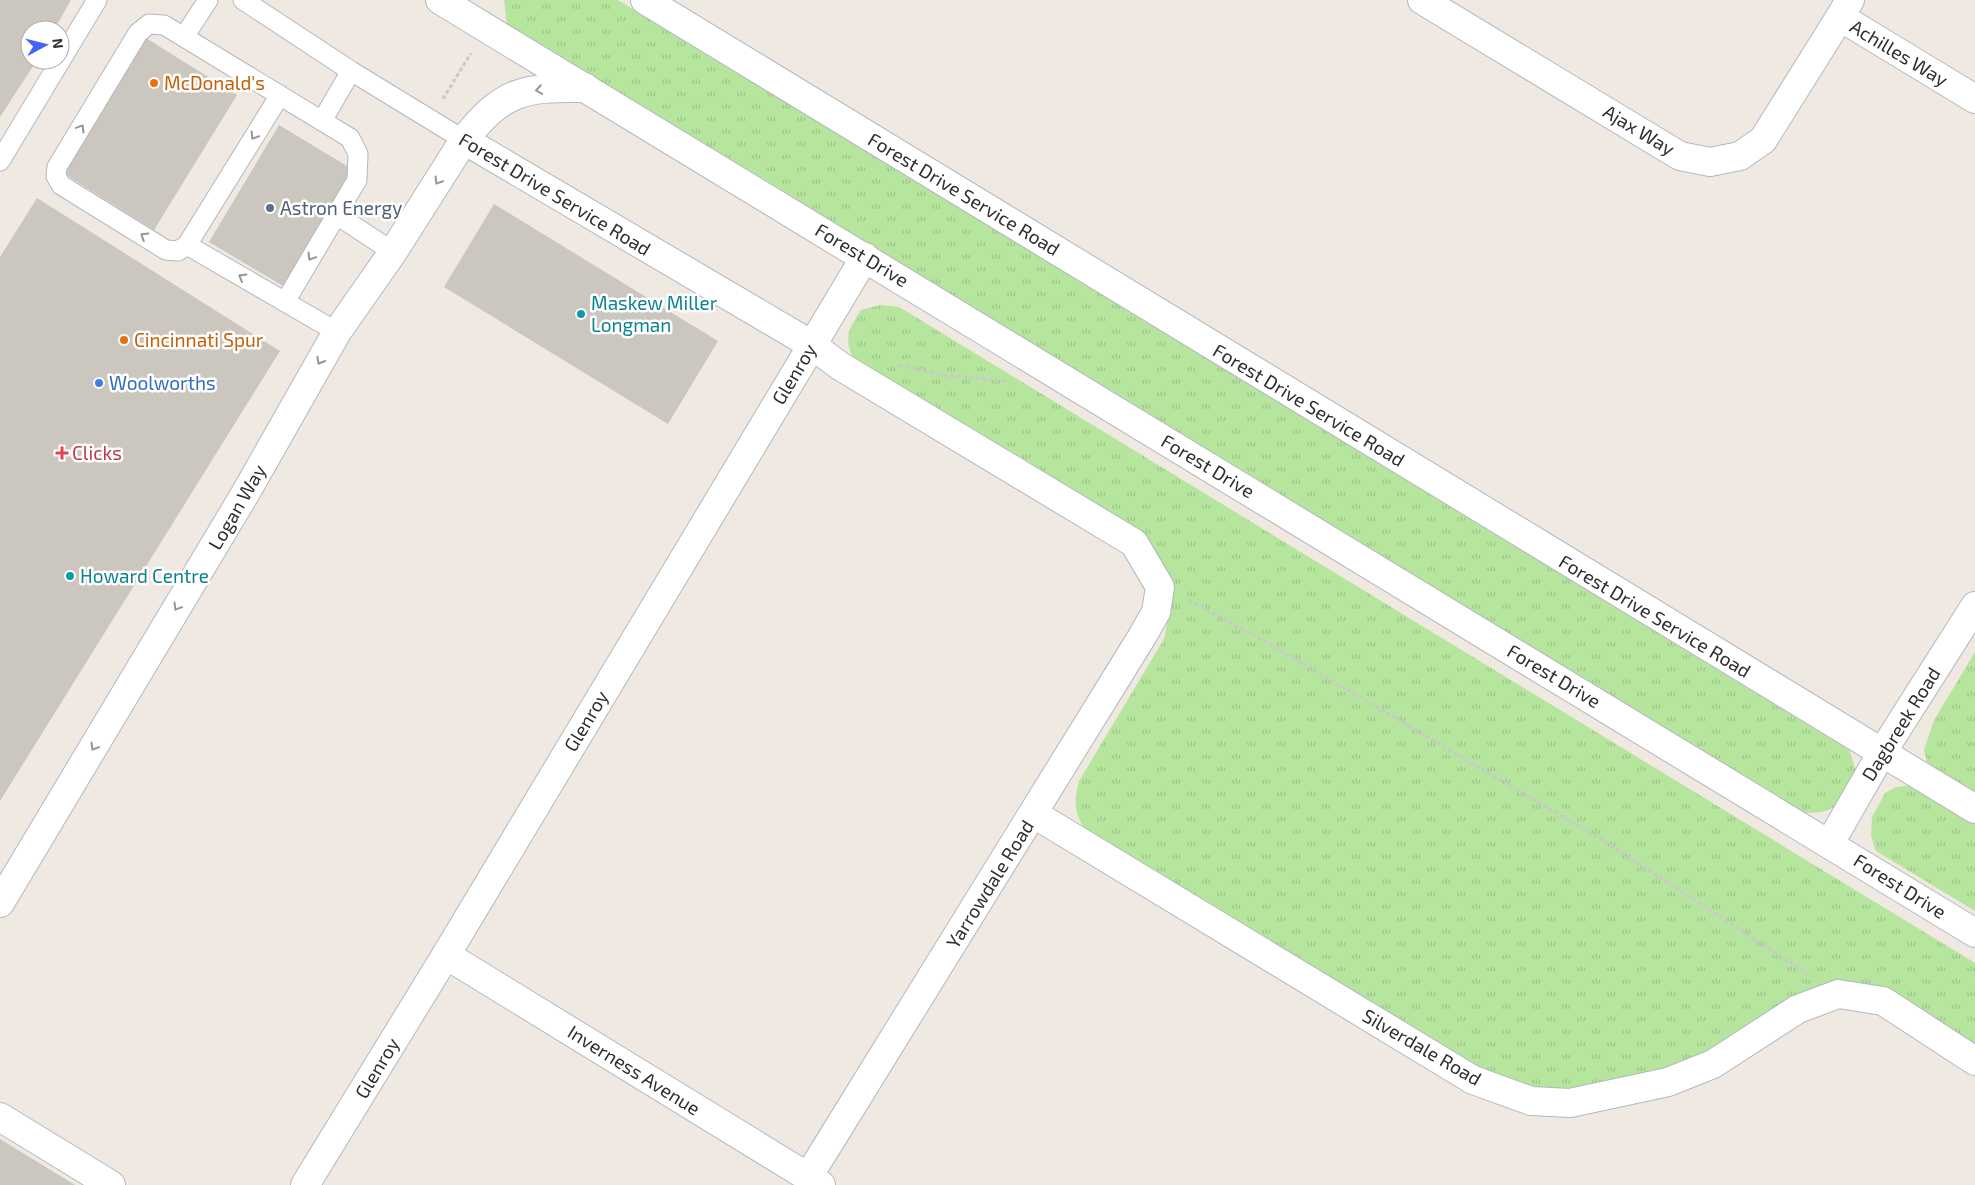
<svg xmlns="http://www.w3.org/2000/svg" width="1975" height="1185" font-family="'Exo 2',sans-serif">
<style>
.grass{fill:url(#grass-tufts)}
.building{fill:#cbc7bf}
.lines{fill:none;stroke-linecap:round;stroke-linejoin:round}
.service-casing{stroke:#b4b7c1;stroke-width:21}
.pedestrian-casing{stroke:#b4b7c1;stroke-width:30}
.minor-casing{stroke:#b4b7c1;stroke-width:30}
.secondary-casing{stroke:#b4b7c1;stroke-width:30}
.path{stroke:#c9c9c9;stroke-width:3;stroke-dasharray:4 2.5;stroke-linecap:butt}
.service{stroke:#fff;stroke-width:19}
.pedestrian{stroke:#fff;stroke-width:28}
.minor{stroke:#fff;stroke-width:28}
.secondary{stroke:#fff;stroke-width:28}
.oneway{stroke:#969696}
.food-dot{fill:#e8710a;stroke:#fff;stroke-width:2}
.service-dot{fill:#5c6f8a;stroke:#fff;stroke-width:2}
.culture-dot{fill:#0f9aa8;stroke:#fff;stroke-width:2}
.shop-dot{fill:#3f7fe0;stroke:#fff;stroke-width:2}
.health-dot{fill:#e0444e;stroke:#fff;stroke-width:2}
.labels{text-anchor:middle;stroke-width:5;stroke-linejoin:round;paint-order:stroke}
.street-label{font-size:19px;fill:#2e2e2e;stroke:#fff}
.food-label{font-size:19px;fill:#c56008;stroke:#fff;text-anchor:start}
.service-label{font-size:19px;fill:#4e5e75;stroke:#fff;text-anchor:start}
.culture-label{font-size:19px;fill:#0d838f;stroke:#fff;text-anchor:start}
.shop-label{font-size:19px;fill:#366cbe;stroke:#fff;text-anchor:start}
.health-label{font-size:19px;fill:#be3a42;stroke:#fff;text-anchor:start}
</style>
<defs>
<pattern id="grass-tufts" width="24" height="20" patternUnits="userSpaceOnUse" patternTransform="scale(1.25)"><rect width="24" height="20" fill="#b6e59e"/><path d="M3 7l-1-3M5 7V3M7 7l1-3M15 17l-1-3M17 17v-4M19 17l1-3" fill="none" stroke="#9dc588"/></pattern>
</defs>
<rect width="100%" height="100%" fill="#efe9e1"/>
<g class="grass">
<path d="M504 0H618L1849 750C1856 769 1859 775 1847 793 1835 812 1825 812 1804 813L507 24Z"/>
<path d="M880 305 899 307 1975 963V1046L1831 993 1709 1069 1589 1099 1505 1083 1091 839C1076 817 1072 807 1079 781L1164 639C1170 615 1169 595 1164 571L855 362C843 338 848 331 861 310Z"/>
<path d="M1975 652V797L1935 772 1927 762 1924 750 1934 720Z"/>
<path d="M1913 785 1975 823V911L1876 851 1871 836 1872 817 1885 793 1896 787Z"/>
</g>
<g class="building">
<path d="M0 0H71L54 30H30V60H37L0 117Z"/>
<path d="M146 38 237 95 154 230 63 173Z"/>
<path d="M279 125 352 169 283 286 209 242Z"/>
<path d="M37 198 280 351 0 801V257Z"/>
<path d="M494 204 718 341 668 424 444 287Z"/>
<path d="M0 1139 75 1185H0Z"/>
</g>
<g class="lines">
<g class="service-casing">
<g id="service">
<path d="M243 0 351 71 464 140"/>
<path d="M184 37 208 0"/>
<path d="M280 95 187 245 178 251 166 250 61 185 56 176 57 167 138 33 149 24 164 25 350 138 358 154 357 180 285 302"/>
<path d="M322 121 351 71"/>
<path d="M0 161 97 0"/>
<path d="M337 215 393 252"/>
<path d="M187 245 337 332"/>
</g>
</g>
<g class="pedestrian-casing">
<path id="pedestrian" d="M0 1117 111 1185"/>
</g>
<g class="minor-casing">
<g id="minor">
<path d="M645 0 1975 809"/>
<path d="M1422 0 1680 156 1710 162 1740 156 1763 140 1840 17"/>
<path d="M1850 0 1840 17 1975 99"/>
<path d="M1034 814 1473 1080 1531 1101 1570 1103 1668 1082 1713 1064 1798 1009 1838 994 1883 1001 1975 1061"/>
<path d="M1830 843 1881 754 1975 606"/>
<path d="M0 903 245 494 337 332 393 252 464 140 812 345 840 366 1134 543 1160 587 1156 612 1143 635 808 1177"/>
<path d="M446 955 821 1185"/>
<path d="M305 1185 446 955 865 257"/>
</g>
</g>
<g class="secondary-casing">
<g id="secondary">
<path d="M440 0 1975 933"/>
<path d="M464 140C503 90 524 87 586 88"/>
</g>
</g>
<g class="path">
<path d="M443 99 471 53"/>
<path d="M899 365 942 375 1006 381"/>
<path d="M1189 600 1271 645 1599 838 1808 974"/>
</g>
<use href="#service" class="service"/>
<use href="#pedestrian" class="pedestrian"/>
<use href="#minor" class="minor"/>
<use href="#secondary" class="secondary"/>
</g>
<defs><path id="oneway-chevron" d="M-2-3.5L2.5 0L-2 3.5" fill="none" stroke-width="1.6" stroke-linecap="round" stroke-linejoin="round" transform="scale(1.25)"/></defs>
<g class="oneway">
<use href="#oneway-chevron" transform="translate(539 90) rotate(171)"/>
<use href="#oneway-chevron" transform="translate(81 128) rotate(-59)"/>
<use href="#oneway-chevron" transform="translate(254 136) rotate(122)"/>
<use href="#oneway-chevron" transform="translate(438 181) rotate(122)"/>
<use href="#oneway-chevron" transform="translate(144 236) rotate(-148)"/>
<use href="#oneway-chevron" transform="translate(311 257) rotate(121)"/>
<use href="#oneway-chevron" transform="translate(242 277) rotate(-150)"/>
<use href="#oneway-chevron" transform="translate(320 361) rotate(120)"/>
<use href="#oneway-chevron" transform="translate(177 607) rotate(121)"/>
<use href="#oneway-chevron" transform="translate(94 747) rotate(121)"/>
</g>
<g class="food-dot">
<circle cx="154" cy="83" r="5"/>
<circle cx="124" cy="340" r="5"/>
</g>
<circle class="service-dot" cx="270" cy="208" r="5"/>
<g class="culture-dot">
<circle cx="581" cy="314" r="5"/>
<circle cx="70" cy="576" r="5"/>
</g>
<circle class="shop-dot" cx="99" cy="383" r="5"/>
<path class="health-dot" d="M59.5 445.5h5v5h5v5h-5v5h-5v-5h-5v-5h5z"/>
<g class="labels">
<g class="street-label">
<text transform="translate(1899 53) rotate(31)" y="7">Achilles Way</text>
<text transform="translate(1639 130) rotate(31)" y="7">Ajax Way</text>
<text transform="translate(555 194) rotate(31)" y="7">Forest Drive Service Road</text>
<text transform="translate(964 194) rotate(31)" y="7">Forest Drive Service Road</text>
<text transform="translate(862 255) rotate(31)" y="7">Forest Drive</text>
<text transform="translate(794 374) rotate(-59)" y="7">Glenroy</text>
<text transform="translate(1309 405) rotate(31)" y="7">Forest Drive Service Road</text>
<text transform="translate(1208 466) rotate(31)" y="7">Forest Drive</text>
<text transform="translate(237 507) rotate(-60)" y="7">Logan Way</text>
<text transform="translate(1655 616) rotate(31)" y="7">Forest Drive Service Road</text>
<text transform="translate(1554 676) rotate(31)" y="7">Forest Drive</text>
<text transform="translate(586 721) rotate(-59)" y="7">Glenroy</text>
<text transform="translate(1901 724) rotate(-58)" y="7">Dagbreek Road</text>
<text transform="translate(990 884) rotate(-58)" y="7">Yarrowdale Road</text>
<text transform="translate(1900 886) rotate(32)" y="7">Forest Drive</text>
<text transform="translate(1422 1047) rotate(30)" y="7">Silverdale Road</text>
<text transform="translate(377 1068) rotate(-59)" y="7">Glenroy</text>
<text transform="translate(634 1070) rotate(32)" y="7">Inverness Avenue</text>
</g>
<g class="food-label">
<text x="164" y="90">McDonald's</text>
<text x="134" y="347">Cincinnati Spur</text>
</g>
<g class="service-label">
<text x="280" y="215">Astron Energy</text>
</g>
<g class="culture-label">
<text x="591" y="310">Maskew Miller<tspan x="591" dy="22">Longman</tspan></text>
<text x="80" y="583">Howard Centre</text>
</g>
<g class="shop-label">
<text x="109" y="390">Woolworths</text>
</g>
<g class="health-label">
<text x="72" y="460">Clicks</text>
</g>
</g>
<g transform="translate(45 45) rotate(83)"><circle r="24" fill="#ffffff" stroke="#ababab"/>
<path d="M0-4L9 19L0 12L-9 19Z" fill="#4264fb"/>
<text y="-8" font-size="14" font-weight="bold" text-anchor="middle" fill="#2e2e2e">N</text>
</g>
</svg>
